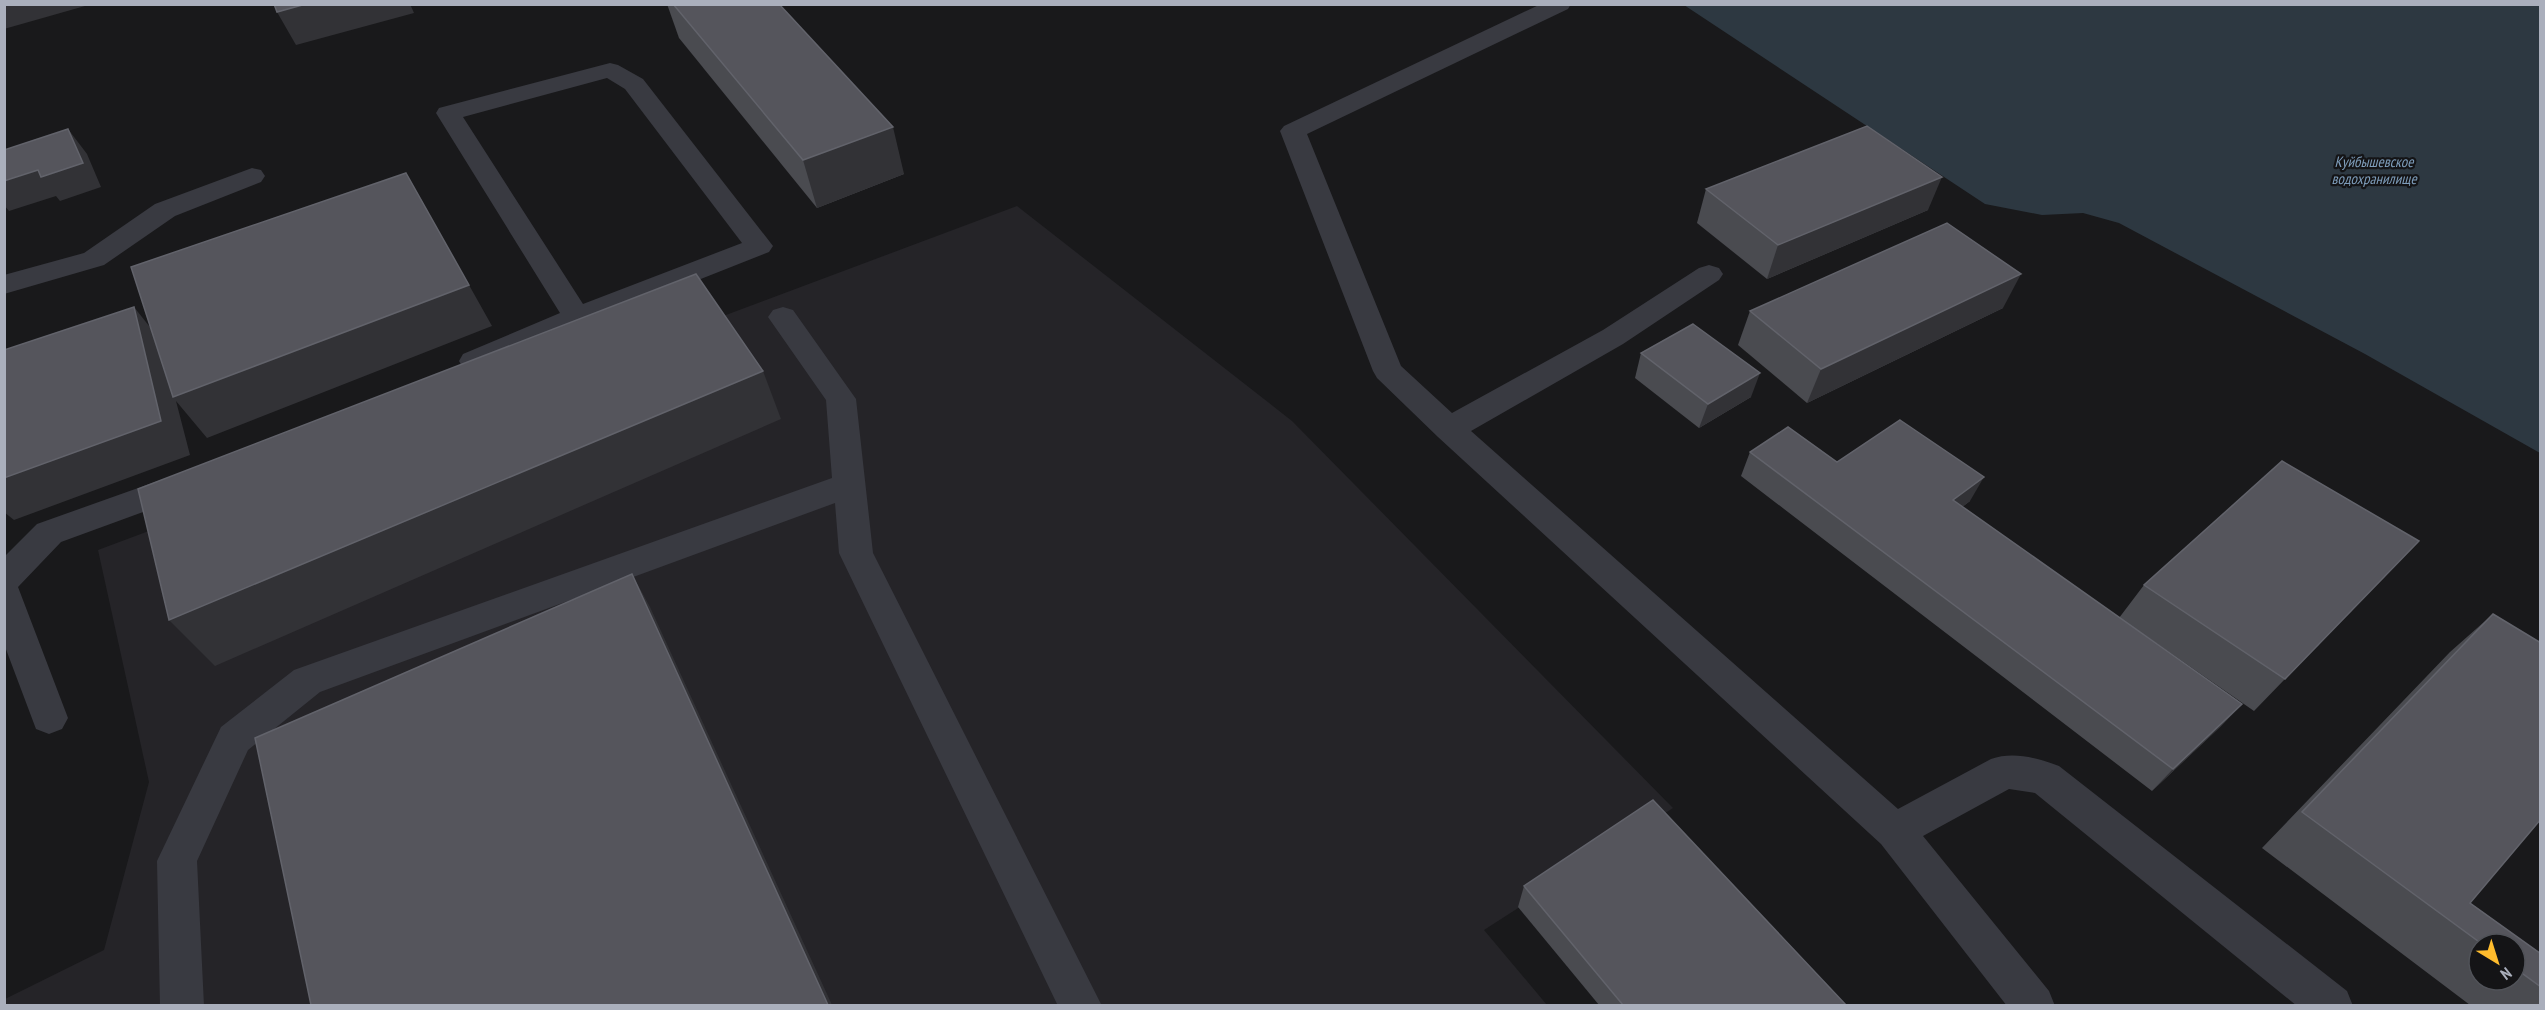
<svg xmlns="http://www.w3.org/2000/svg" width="2545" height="1010" font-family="'PT Sans Narrow',sans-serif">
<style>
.built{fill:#252428}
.water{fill:#2d3841}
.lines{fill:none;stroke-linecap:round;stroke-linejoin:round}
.minor{fill:#393a41;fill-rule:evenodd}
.wall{fill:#4a4b50;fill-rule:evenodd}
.shaded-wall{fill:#323236}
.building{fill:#55555c;stroke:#62636b;stroke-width:1.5}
.labels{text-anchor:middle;stroke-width:4.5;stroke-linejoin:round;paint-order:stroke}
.far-water-label{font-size:15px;font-style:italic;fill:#7e9dba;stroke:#141416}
</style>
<rect width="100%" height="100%" fill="#19191b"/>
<path class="built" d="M1017 206 1292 421 1673 808 1484 930 1547 1005 5 1006V999L104 950 149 782 98 550Z"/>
<path class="water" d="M1684 5H2540V453L2365 354 2119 223 2083 213 2042 215 1985 204Z"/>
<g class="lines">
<g class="minor">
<path d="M1541 4H1571L1568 9 1307 134 1401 366 1452 413 1603 330 1699 268 1709 265 1719 268 1723 274 1719 280 1623 344 1471 431 1898 809 1991 759C2013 751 2038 758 2059 766L2347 991 2353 1006H2297L2035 793 2009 789 1923 836 2049 991 2055 1006H2007L1881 844 1438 437 1377 378 1373 371 1280 131 1284 126Z"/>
<path d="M610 63 618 65 643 79 773 246 769 252 587 324 485 368 474 371 463 368 459 361 463 354 560 313 436 113 439 108ZM607 78 625 89 742 243 583 304 463 117Z"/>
<path d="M252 168 261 170 265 176 261 182 175 216 104 265 4 294V275L84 253 155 204Z"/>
<path d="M783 307 793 310 856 399 873 553 1102 1006H1058L839 553 835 503 320 692 248 750 197 861 204 1006H160L157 861 221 727 294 670 832 478 826 400 768 317 773 310Z"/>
<path d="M183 472 195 475 199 484 195 493 61 542 18 587 68 718 62 729 49 734 36 729 4 644V557L37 524Z"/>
</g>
</g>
<g class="wall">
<path d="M667 4H779L904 174 817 208 679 38Z"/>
<path d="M1706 189 1928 210 1767 279 1697 223Z"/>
<path d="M2003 308 1807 403 1738 345 1750 311Z"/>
<path d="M1641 353 1751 397 1699 428 1635 378Z"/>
<path d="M1750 452 1837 462 1970 501 1962 507 2119 618 2144 585 2285 679 2254 711 2126 622 2242 704 2220 727 2152 791 1741 476Z"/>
<path d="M2493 614 2470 903 2541 954V1005H2470L2262 848 2450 652ZM2479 944H2515V980H2479Z"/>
<path d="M1524 886 1846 1005H1599L1518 907Z"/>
</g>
<g class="shaded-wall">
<path d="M4 4H92L4 29Z"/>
<path d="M306 4H410L414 13 296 45 277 12Z"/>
<path d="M893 127 904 174 817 208 803 160Z"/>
<path d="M68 129 87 154 101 187 60 201 56 196 9 211 4 205V181L38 170Z"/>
<path d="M1942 177 1928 210 1767 279 1778 245Z"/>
<path d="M2021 274 2003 308 1807 403 1821 369Z"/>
<path d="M469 285 492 326 207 438 176 401 190 455 14 520 4 512V478L134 307 161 341Z"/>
<path d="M763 371 781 419 215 666 169 620Z"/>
<path d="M1760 373 1751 397 1699 428 1708 404Z"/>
<path d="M1984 477 1970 501 1939 525 1953 500Z"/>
<path d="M632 574 650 607 832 1005H828Z"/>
<path d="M2242 704 2220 727 2152 791 2173 769Z"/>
</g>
<g class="building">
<path d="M274 4H306L277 12Z"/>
<path d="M673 4H779L893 127 803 160Z"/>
<path d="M1867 126 1942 177 1778 245 1706 189Z"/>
<path d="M68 129 83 163 41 177 38 170 4 181V150Z"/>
<path d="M406 173 469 285 173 397 131 267Z"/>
<path d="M1947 223 2021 274 1821 369 1750 311Z"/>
<path d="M696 274 763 371 169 620 138 489Z"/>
<path d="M134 307 161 421 4 478V350Z"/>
<path d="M1693 324 1760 373 1708 404 1641 353Z"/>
<path d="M1900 420 1984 477 1953 500 2242 704 2173 769 1750 452 1788 427 1837 462Z"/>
<path d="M2282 461 2419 541 2285 679 2144 585Z"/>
<path d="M632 574 828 1005H311L255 738Z"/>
<path d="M2493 614 2541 643V819L2470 903 2541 954V987L2515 968V944H2482L2302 812Z"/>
<path d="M1653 800 1846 1005H1623L1524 886Z"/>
</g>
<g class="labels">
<g class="far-water-label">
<text x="2374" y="167">Куйбышевское<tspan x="2374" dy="17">водохранилище</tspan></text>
</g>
</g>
<rect width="2545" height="1010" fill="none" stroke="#aaafbc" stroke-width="12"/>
<g transform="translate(2497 962) rotate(142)"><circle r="28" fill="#141416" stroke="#505258" stroke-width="1.5"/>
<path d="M0-4.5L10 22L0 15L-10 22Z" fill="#ffbc2d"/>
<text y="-9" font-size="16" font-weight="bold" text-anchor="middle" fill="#aaafbc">N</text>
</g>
</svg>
